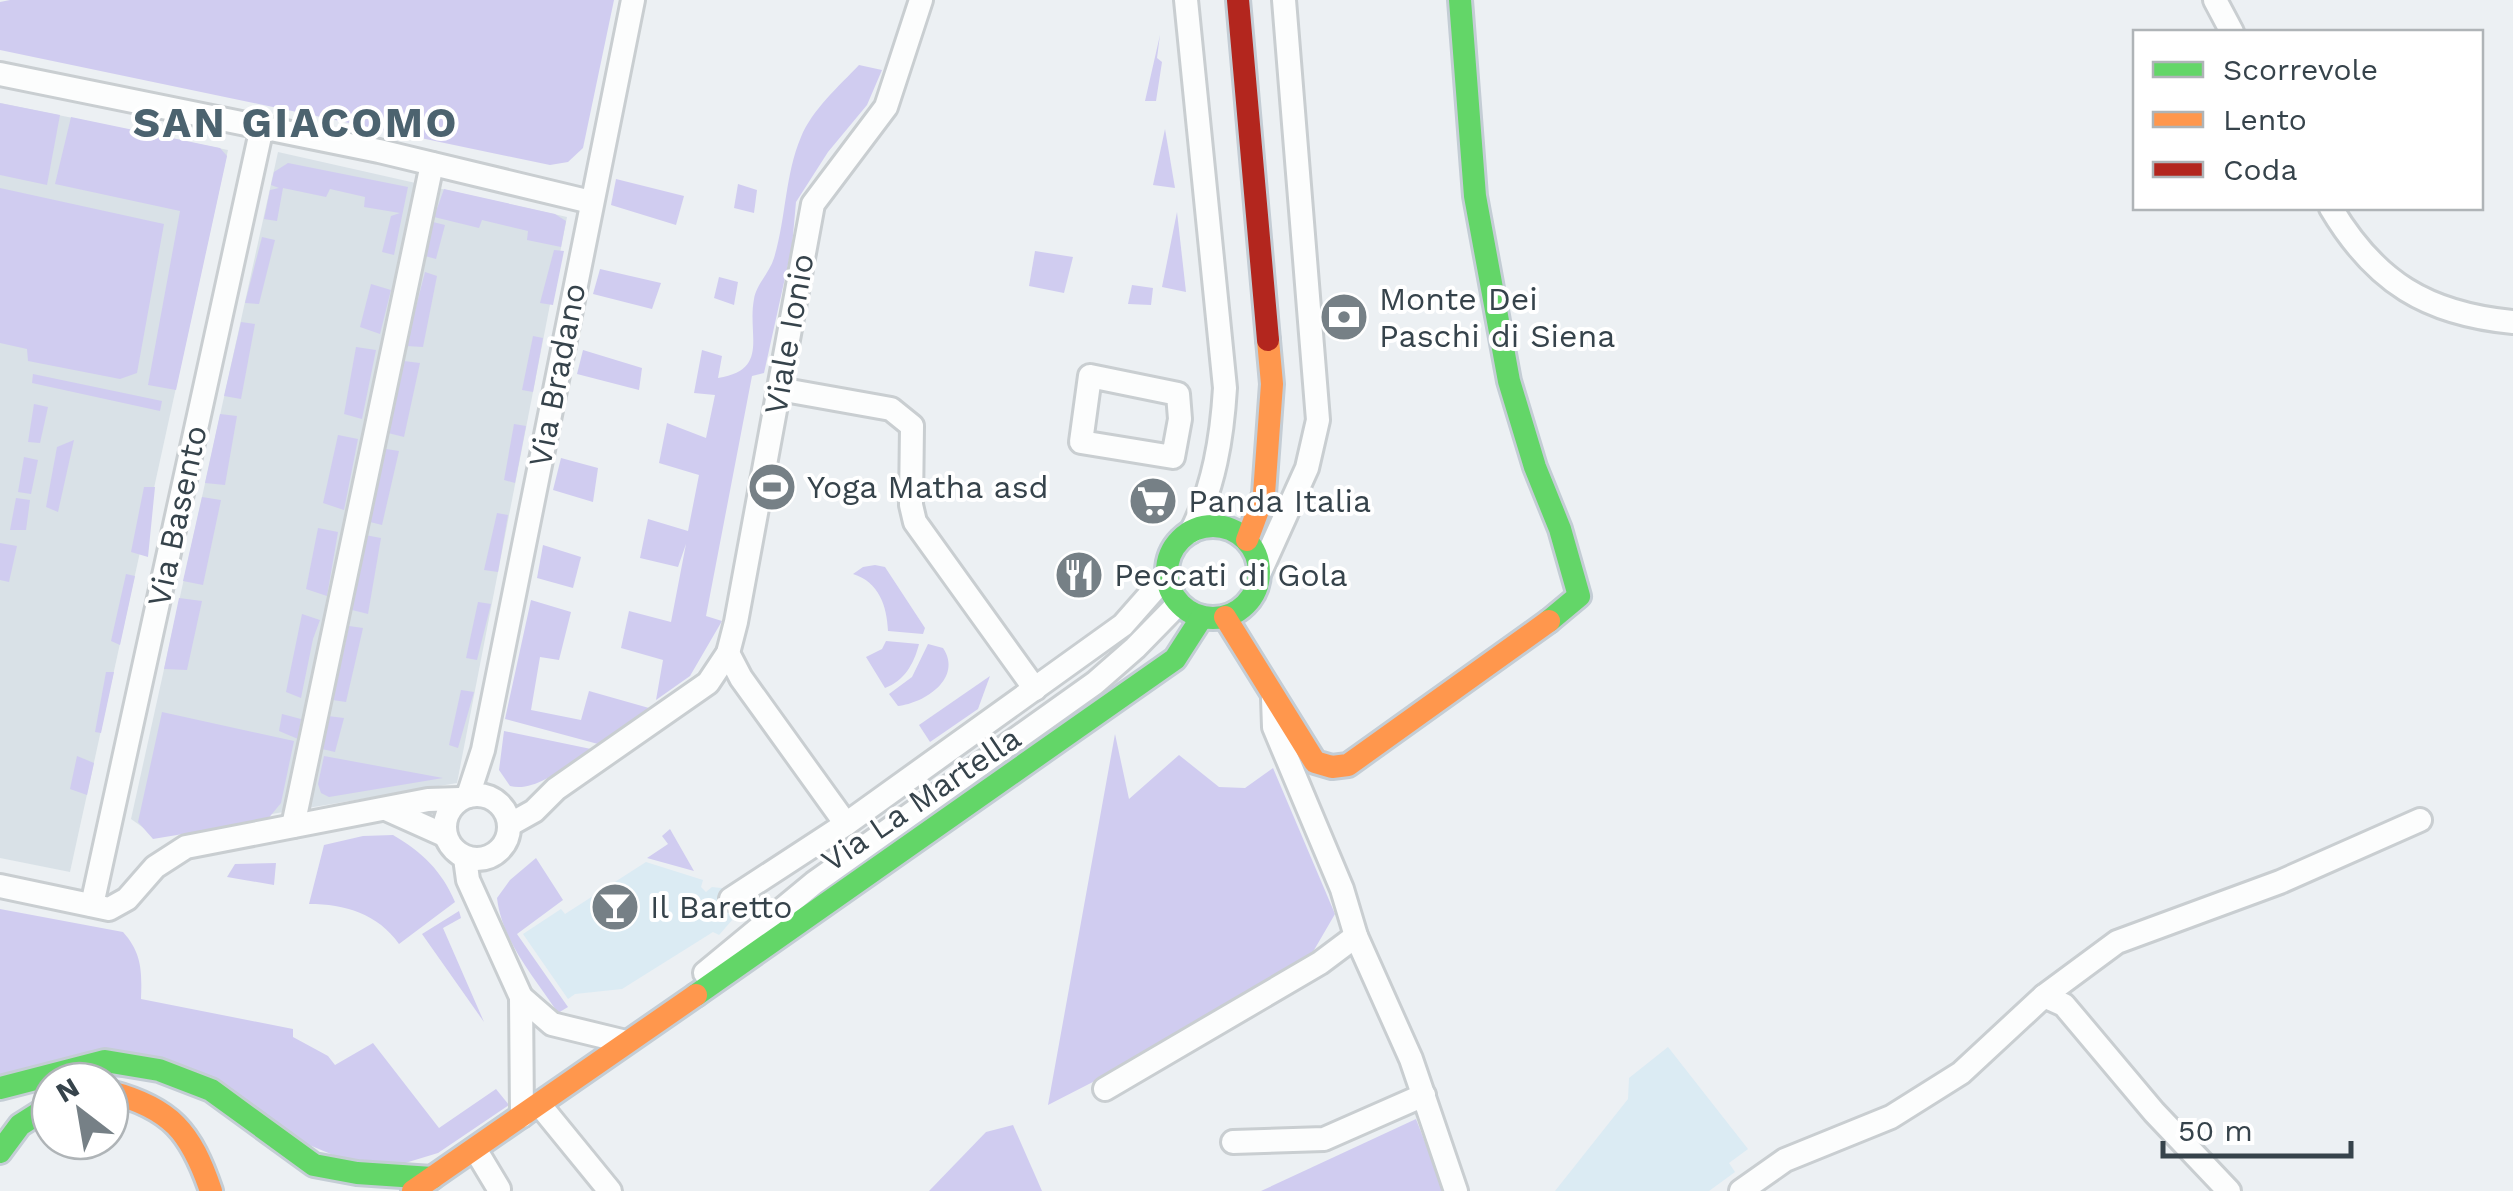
<svg xmlns="http://www.w3.org/2000/svg" width="2513" height="1191" font-family="'Work Sans',sans-serif">
<style>
.residential{fill:#d9e1e7}
.commercial{fill:#dbebf3}
.green{fill:#d0ccf0}
.lines{fill:none;stroke-linecap:round;stroke-linejoin:round}
.street-casing{stroke:#c9ced1;stroke-width:28}
.fast-casing{stroke:#c4cdd5;stroke-width:28}
.slow-casing{stroke:#c4cdd5;stroke-width:28}
.jam-casing{stroke:#c4cdd5;stroke-width:28}
.street{stroke:#fcfdfd;stroke-width:22}
.fast{stroke:#63d668;stroke-width:22}
.slow{stroke:#ff974d;stroke-width:22}
.jam{stroke:#b3261e;stroke-width:22}
.labels{text-anchor:middle;stroke-width:8;stroke-linejoin:round;paint-order:stroke}
.poi-label{font-size:32px;fill:#36434b;stroke:#fff;text-anchor:start}
.street-label{font-size:32px;fill:#36434b;stroke:#fff}
.district-label{font-size:42px;font-weight:bold;letter-spacing:2.5px;fill:#4c636f;stroke:#fff}
</style>
<rect width="100%" height="100%" fill="#ecf0f3"/>
<g class="residential">
<path d="M0 103 228 150 70 872 0 858Z"/>
<path d="M278 152 567 217 457 783 152 834 131 819Z"/>
</g>
<g class="commercial">
<path d="M646 862 703 880 701 887 706 892 712 887 730 889 733 919 719 935 713 932 622 989 575 994 568 999 523 934 561 909 565 914Z"/>
<path d="M1668 1047 1748 1149 1729 1163 1735 1172 1709 1191H1555L1628 1099 1629 1078Z"/>
</g>
<g class="green">
<path d="M10 0H614L583 148 568 162 550 165 0 50V2Z"/>
<path d="M1160 35 1157 58 1162 62 1156 101H1145Z"/>
<path d="M859 65 882 70 867 105 828 152 796 202 792 246 764 373 752 376 706 616 722 621 690 676 656 700 663 660 621 648 629 611 671 622 686 544 678 567 640 558 648 519 688 531 699 475 659 463 667 423 706 438 715 395 694 393 702 350 722 356 718 378C770 370 747 335 754 299 756 285 770 272 774 258 786 219 785 174 801 137 812 110 839 86 859 65Z"/>
<path d="M0 103 60 115 47 185 0 175Z"/>
<path d="M71 117 220 148 227 156 176 390 148 385 180 211 55 184Z"/>
<path d="M1165 129 1175 188 1153 185Z"/>
<path d="M288 163 408 187 394 255 382 252 391 216 400 213 364 207 365 197 330 189 326 197 283 188 277 221 264 219 270 190 279 188 271 185 274 172Z"/>
<path d="M616 179 684 196 676 225 611 205Z"/>
<path d="M738 184 757 190 754 213 734 208Z"/>
<path d="M0 188 164 224 137 373 120 379 28 361 27 349 0 343Z"/>
<path d="M444 189 555 214 566 221 561 247 527 240 528 231 482 220 479 228 434 217Z"/>
<path d="M1177 212 1186 292 1162 287Z"/>
<path d="M433 222 445 225 436 259 425 256Z"/>
<path d="M262 237 275 240 259 304 245 303Z"/>
<path d="M554 250 564 251 553 305 540 303Z"/>
<path d="M1035 251 1073 257 1064 293 1029 286Z"/>
<path d="M600 269 661 283 652 309 593 294Z"/>
<path d="M425 272 437 276 423 347 406 346Z"/>
<path d="M719 277 738 282 734 305 714 298Z"/>
<path d="M371 284 391 290 380 334 360 327Z"/>
<path d="M1132 285 1153 288 1151 305 1128 304Z"/>
<path d="M241 322 255 324 241 399 224 396Z"/>
<path d="M533 336 543 338 533 392 522 390Z"/>
<path d="M356 347 376 350 362 419 344 414Z"/>
<path d="M583 350 642 368 639 390 577 374Z"/>
<path d="M404 361 420 363 404 437 388 433Z"/>
<path d="M33 374 162 401 160 411 32 383Z"/>
<path d="M34 404 48 407 40 443 28 442Z"/>
<path d="M220 414 237 416 225 485 205 483Z"/>
<path d="M514 424 526 426 515 483 504 480Z"/>
<path d="M338 435 358 439 344 510 323 503Z"/>
<path d="M74 440 58 512 46 507 57 447Z"/>
<path d="M386 449 399 451 382 525 370 522Z"/>
<path d="M24 457 38 460 31 494 18 492Z"/>
<path d="M561 458 598 468 593 502 553 490Z"/>
<path d="M144 487H155L148 557 131 552Z"/>
<path d="M202 497 221 500 203 585 183 581Z"/>
<path d="M16 498 30 500 26 530H10Z"/>
<path d="M497 513 508 515 498 572 484 570Z"/>
<path d="M318 528 338 532 327 596 306 589Z"/>
<path d="M365 535 381 538 368 614 352 610Z"/>
<path d="M0 543 17 546 9 582 0 580Z"/>
<path d="M543 545 581 557 573 588 537 578Z"/>
<path d="M875 565 885 567 925 628 923 634 888 631C887 606 879 582 853 574L863 567Z"/>
<path d="M126 574 135 576 120 645 111 641Z"/>
<path d="M179 598 202 601 187 670 164 669Z"/>
<path d="M531 600 571 612 559 660 540 657 531 710 581 720 589 691 649 708 598 744 505 719Z"/>
<path d="M478 602 491 604 477 660 466 658Z"/>
<path d="M302 614 320 620 313 639 301 698 286 692Z"/>
<path d="M349 626 363 628 346 702 333 700Z"/>
<path d="M886 641 919 644C914 664 904 681 885 688L866 657 882 649Z"/>
<path d="M928 644 943 648C963 678 925 703 898 706L889 694 912 677Z"/>
<path d="M106 672H114L101 733 95 732Z"/>
<path d="M990 676 978 709 930 742 919 725Z"/>
<path d="M461 690 474 692 458 748 449 745Z"/>
<path d="M162 712 294 741 281 803 267 820 153 839 138 822Z"/>
<path d="M282 714 301 719 298 739 279 731Z"/>
<path d="M328 716 344 718 335 752 322 749Z"/>
<path d="M504 731 591 749C569 763 537 793 510 786L499 770Z"/>
<path d="M1115 734 1129 799 1179 755 1219 787 1245 788 1273 768 1335 914 1310 957 1126 1065 1048 1105Z"/>
<path d="M77 756 94 763 87 795 70 789Z"/>
<path d="M324 756 443 778 329 797 321 793 318 784Z"/>
<path d="M670 829 694 871 647 858 668 844 662 836Z"/>
<path d="M393 835C422 852 442 871 455 902L399 944C378 914 345 904 309 904L324 845 363 836Z"/>
<path d="M536 858 563 900 517 934 568 1007 558 1013C534 977 502 941 497 898L510 880Z"/>
<path d="M276 863 274 885 227 877 235 864Z"/>
<path d="M0 909 123 932C142 953 142 972 141 999L293 1029V1037L328 1056 335 1065 373 1043 439 1128 496 1089 509 1105 438 1153 392 1167 350 1162 302 1142 214 1078 0 1077Z"/>
<path d="M459 911 461 918 443 928 484 1022 422 934Z"/>
<path d="M1416 1119 1444 1191H1261Z"/>
<path d="M1013 1125 1042 1191H929L986 1132Z"/>
</g>
<g class="lines">
<g class="street-casing">
<g id="street">
<path d="M1186 0 1225 388C1222 438 1214 487 1191 532"/>
<path d="M2215 0 2232 32"/>
<path d="M0 74 379 151 591 202"/>
<path d="M2331 208C2375 282 2427 314 2513 322"/>
<path d="M1090 376 1178 394 1180 419 1173 457 1081 442Z"/>
<path d="M779 389 891 409 912 426 911 505 915 522 1035 689"/>
<path d="M1260 572 1307 468 1318 420 1284 0"/>
<path d="M728 653 741 678 846 824"/>
<path d="M1273 698 1274 727 1342 889 1356 936 1411 1059 1456 1191"/>
<circle cx="477" cy="827" r="32"/>
<path d="M468 796 483 750 633 0"/>
<path d="M386 809 444 835"/>
<path d="M509 825 534 811 556 789 708 683 728 653 736 622 813 204 886 107 921 0"/>
<path d="M293 826 432 164"/>
<path d="M465 858 468 880 521 997 522 1116"/>
<path d="M0 886 109 909 127 899 155 867 186 847 428 800 460 799"/>
<path d="M731 899 846 824 1123 625 1167 575"/>
<path d="M92 905 262 127"/>
<path d="M705 973 814 883 1095 683 1135 648 1178 604"/>
<path d="M2044 996 2064 1005 2154 1112 2229 1191"/>
<path d="M521 997 552 1024 626 1042"/>
<path d="M1105 1089 1320 963 1356 936"/>
<path d="M539 1104 610 1191"/>
<path d="M1233 1142 1324 1139 1424 1095"/>
<path d="M475 1149 499 1189"/>
<path d="M1741 1191 1785 1160 1891 1117 1961 1073 2044 996 2117 942 2280 882 2420 820"/>
</g>
</g>
<g class="fast-casing">
<g id="fast">
<path d="M1460 0 1475 196 1509 381 1535 467 1560 529 1579 596 1549 621"/>
<circle cx="1213" cy="572" r="46"/>
<path d="M696 995 1175 659 1202 617"/>
<path d="M0 1088 105 1061 159 1070 211 1090 314 1165 357 1173 432 1178"/>
<path d="M0 1152 20 1125 50 1106"/>
</g>
</g>
<g class="slow-casing">
<g id="slow">
<path d="M1247 540 1264 494 1272 384 1268 340"/>
<path d="M1225 617 1315 762 1332 767 1348 765 1549 621"/>
<path d="M110 1092C171 1108 191 1132 211 1191"/>
<path d="M413 1191 696 995"/>
</g>
</g>
<g class="jam-casing">
<path id="jam" d="M1238 0 1268 340"/>
</g>
<use href="#street" class="street"/>
<use href="#fast" class="fast"/>
<use href="#slow" class="slow"/>
<use href="#jam" class="jam"/>
</g>
<defs>
<g id="bank-disc" transform="scale(2.5)"><circle r="9.5" fill="#768086" stroke="#fff"/><path d="M-6-4H6V4H-6ZM0-2.3a2.3 2.3 0 1 0 0 4.6a2.3 2.3 0 1 0 0-4.6Z" fill="#fff"/></g>
<g id="stadium-disc" transform="scale(2.5)"><circle r="9.5" fill="#768086" stroke="#fff"/><path d="M0-5a6.5 5 0 1 0 0 10a6.5 5 0 1 0 0-10ZM-3.5-1.8h7v3.6h-7Z" fill="#fff"/></g>
<g id="supermarket-disc" transform="scale(2.5)"><circle r="9.5" fill="#768086" stroke="#fff"/><path d="M-6-5.5h2.5l.6 2H6L4.5 2H-2.5L-4.4-4H-6ZM-1.5 3.2a1.3 1.3 0 1 0 .1 0ZM3 3.2a1.3 1.3 0 1 0 .1 0Z" fill="#fff"/></g>
<g id="restaurant-disc" transform="scale(2.5)"><circle r="9.5" fill="#768086" stroke="#fff"/><path d="M-5-6h1v4h1v-4h1v4h1v-4h1v5L-1.5 .5V6h-2V.5L-5-1ZM5-6V6H3V1.5H1.5Q1.5-4 5-6Z" fill="#fff"/></g>
<g id="bar-disc" transform="scale(2.5)"><circle r="9.5" fill="#768086" stroke="#fff"/><path d="M-6-5H6L.8 .8V4.5H3.5V6h-7V4.5H-.8V.8Z" fill="#fff"/></g>
</defs>
<g fill-rule="evenodd">
<use href="#bank-disc" x="1344" y="317"/>
<use href="#stadium-disc" x="772" y="487"/>
<use href="#supermarket-disc" x="1153" y="501"/>
<use href="#restaurant-disc" x="1079" y="575"/>
<use href="#bar-disc" x="615" y="907"/>
</g>
<g class="labels">
<g class="poi-label">
<text x="1379" y="310">Monte Dei<tspan x="1379" dy="37">Paschi di Siena</tspan></text>
<text x="807" y="498">Yoga Matha asd</text>
<text x="1188" y="512">Panda Italia</text>
<text x="1114" y="586">Peccati di Gola</text>
<text x="650" y="918">Il Baretto</text>
</g>
<g class="street-label">
<text transform="translate(789 334) rotate(-80)" y="11">Viale Ionio</text>
<text transform="translate(557 375) rotate(-79)" y="11">Via Bradano</text>
<text transform="translate(177 516) rotate(-78)" y="11">Via Basento</text>
<text transform="translate(921 799) rotate(-34)" y="11">Via La Martella</text>
</g>
<g class="district-label">
<text x="296" y="137">SAN GIACOMO</text>
</g>
</g>
<rect x="2133" y="30" width="350" height="180" fill="#ffffff" stroke="#afb4b7" stroke-width="2.5"/>
<rect x="2153" y="62" width="50" height="15" fill="#63d668" stroke="#afb4b7" stroke-width="2.5"/>
<text x="2223" y="80" font-size="30" fill="#36434b">Scorrevole</text>
<rect x="2153" y="112" width="50" height="15" fill="#ff974d" stroke="#afb4b7" stroke-width="2.5"/>
<text x="2223" y="130" font-size="30" fill="#36434b">Lento</text>
<rect x="2153" y="162" width="50" height="15" fill="#b3261e" stroke="#afb4b7" stroke-width="2.5"/>
<text x="2223" y="180" font-size="30" fill="#36434b">Coda</text>
<g transform="translate(80 1111) rotate(329)"><circle r="48" fill="#ffffff" stroke="#afb4b7" stroke-width="2.5"/>
<path d="M0-8L18 38L0 25L-18 38Z" fill="#768086"/>
<text y="-15" font-size="28" font-weight="bold" text-anchor="middle" fill="#36434b">N</text>
</g>
<path d="M2163 1141v15h188v-15" fill="none" stroke="#36434b" stroke-width="5"/>
<text x="2178" y="1141" font-size="30" fill="#36434b" stroke="#ffffff" stroke-width="8" paint-order="stroke">50 m</text>
</svg>
